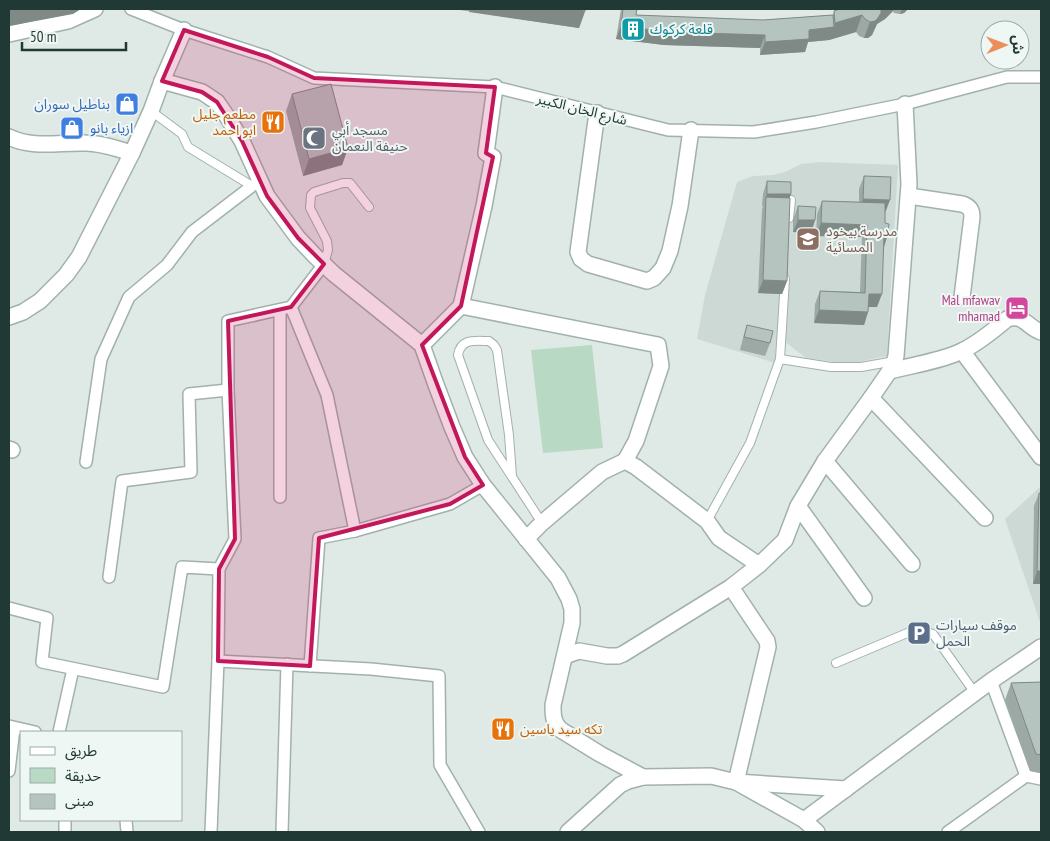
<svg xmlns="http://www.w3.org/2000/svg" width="1050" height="841" font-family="'PT Sans Narrow','Noto Sans Arabic',sans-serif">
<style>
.built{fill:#cdd9d5}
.green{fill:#b8dac5}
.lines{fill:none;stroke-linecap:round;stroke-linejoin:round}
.service-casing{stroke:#a2b1ad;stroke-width:10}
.pedestrian-casing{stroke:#a2b1ad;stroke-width:14}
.minor-casing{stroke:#a2b1ad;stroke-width:18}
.service{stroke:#fff;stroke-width:8}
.pedestrian{stroke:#fff;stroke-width:11}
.minor{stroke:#fff;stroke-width:15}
.wall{fill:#9ca9a4}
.shaded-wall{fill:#7f8986}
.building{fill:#b5c4bf;stroke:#7f8986}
.marked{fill:#c2185b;fill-opacity:0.2;stroke:#c2185b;stroke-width:4;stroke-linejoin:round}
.labels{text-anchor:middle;stroke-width:4;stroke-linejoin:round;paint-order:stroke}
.culture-label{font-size:14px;fill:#0d838f;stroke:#eff7f4;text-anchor:start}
.shop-label{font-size:14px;fill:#366cbe;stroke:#eff7f4;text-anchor:end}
.street-label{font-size:14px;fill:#213935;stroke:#eff7f4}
.food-label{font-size:14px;fill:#c56008;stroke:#eff7f4;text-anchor:end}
.worship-label{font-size:14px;fill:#5b616d;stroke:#eff7f4;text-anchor:start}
.education-label{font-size:14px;fill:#785e54;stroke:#eff7f4;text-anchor:start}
.hotel-label{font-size:14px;fill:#b23c85;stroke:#eff7f4;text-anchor:end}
.service-label{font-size:14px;fill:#4e5e75;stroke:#eff7f4;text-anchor:start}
</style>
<rect width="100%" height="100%" fill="#dfeae6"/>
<g class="built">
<path d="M820 162 898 165 887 356 849 364 806 358 784 341 775 363 697 339 705 295 737 182 753 176 773 175 785 172 801 164Z"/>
<path d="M1041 486V625L1005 519Z"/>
</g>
<path class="green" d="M592 345 603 448 543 453 531 350Z"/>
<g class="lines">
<g class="service-casing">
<g id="service">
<path d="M151 111 182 134 188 147 252 186 254 185"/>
<path d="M789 218 791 200"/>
<path d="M324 264 328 250 327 241 310 208 311 195 314 192 343 183H350L369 207"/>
<path d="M780 359 785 279"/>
<path d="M512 476 509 435 497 350 494 345 489 341C475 341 461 338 458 355L488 440 542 523"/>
<path d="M707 521 750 443 780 359 831 367H861L895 361"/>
<path d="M836 663 912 631H924L933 634 975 693"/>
</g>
</g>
<g class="pedestrian-casing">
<g id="pedestrian">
<path d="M131 9 184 30 268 57 314 78 495 87 668 130 754 132 816 122 905 104 1007 77H1041"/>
<path d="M291 307 327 395 355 531"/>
<path d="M86 462 101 359 129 297 167 265 192 232 252 186"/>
<path d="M280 497V310"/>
<path d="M109 577 122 481 191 472 189 394 228 390"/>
<path d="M9 608 47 618 42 662 163 687 182 567 219 569"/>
<path d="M218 661 371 669 439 676 440 765 479 832"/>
<path d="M310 666 319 538 355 531 450 504 483 485"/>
<path d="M991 681 1026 776 1041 779"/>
<path d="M9 726 35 732"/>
<path d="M59 732 73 669"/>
<path d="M9 771 14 728"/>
<path d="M65 820V831"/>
<path d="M126 820 127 832"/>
<path d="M211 832 218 661 219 569 235 539 228 390V321L291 307 324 264"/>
<path d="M282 832 287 664"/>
<path d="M948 832 1026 776"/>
</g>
</g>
<g class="minor-casing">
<g id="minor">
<path d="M9 34 68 21 95 9"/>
<path d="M162 81 202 92 217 102 228 118 242 141 267 196 298 238 315 256 334 274 422 345 435 382 452 427 465 457 483 485 558 578 569 599 572 609V623L553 705C553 715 553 723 561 730L600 754 643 777"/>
<path d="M597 113 578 252 581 259 588 264 647 281 654 278 663 268 670 251 680 206 691 130"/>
<path d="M9 137C33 149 60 142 86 143 102 143 117 149 132 153"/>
<path d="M909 196 962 204C969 206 972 210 972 217L962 297"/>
<path d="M461 306 658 345 661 366 636 441 625 461"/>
<path d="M9 317 23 312 40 301 66 275 79 257 132 153 151 111 162 81 184 30"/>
<path d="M422 345 461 306 484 206 493 157 486 153 495 87"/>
<path d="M962 351 1041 457"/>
<path d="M890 371C913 365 941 361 962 351 978 343 993 331 1007 319 1023 313 1028 328 1041 332"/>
<path d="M871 398 985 518"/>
<path d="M9 449 12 450"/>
<path d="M825 461 912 564"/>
<path d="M798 506 864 598"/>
<path d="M526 539 542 523 602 472 625 461 636 467 707 521 719 538 759 565"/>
<path d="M731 587 767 641 768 647 736 782 804 820 817 832"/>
<path d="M565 656 579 651 607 656H618L623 654 731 587 759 565 785 540 798 506 825 461 871 398 893 366 896 356 909 184 905 104"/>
<path d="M804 820 991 681 1041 647"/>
<path d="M568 832 620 785 628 781 643 777 711 776 736 782 846 789"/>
</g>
</g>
<use href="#service" class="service"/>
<use href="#pedestrian" class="pedestrian"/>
<use href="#minor" class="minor"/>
</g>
<g class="wall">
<path d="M453 9H586L579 28Z"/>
<path d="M621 9H637L636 15 763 20 833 15 834 11 840 9H908L904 13 900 14 894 13 893 11 885 19 877 24 872 35 868 38H864L859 36 856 32 829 40 808 42 805 52 760 55V48L664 45 616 39Z"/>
<path d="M292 94 348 148 342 165 303 176 286 111Z"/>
<path d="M864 176 885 213 884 247 877 307H868V312L864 325 814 323 815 304 820 291 860 292 862 237 816 236 817 214 822 201 859 202V189Z"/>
<path d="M767 181 789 198 787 281 782 294 758 293 762 210 763 206H762L763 194Z"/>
<path d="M798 206 815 220 811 233 793 232V219Z"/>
<path d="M747 325 770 343 765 356 740 350 743 338Z"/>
<path d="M1039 493 1041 584H1033L1034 506Z"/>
<path d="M1041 663V773L1030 771 1005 700 1011 683 1040 682Z"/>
</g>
<g class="shaded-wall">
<path d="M15 9H81L73 14 9 26V10Z"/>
<path d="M470 9H571L585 11 579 28 469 12Z"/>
<path d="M880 9H893V11L885 19 877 24 872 35 868 38H864L870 22Z"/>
<path d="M902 9H908L904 13 900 14Z"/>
<path d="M862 15 856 32 829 40 808 42 805 52 760 55 765 42 809 30 834 27 835 23Z"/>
<path d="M621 26 765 35 760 48 664 45 616 39Z"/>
<path d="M348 148 342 165 303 176 309 159Z"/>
<path d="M767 194H791L786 207 766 197 762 206Z"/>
<path d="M863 199 890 200 885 213 859 212Z"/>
<path d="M798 220H815L811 233 793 232Z"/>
<path d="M821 223 867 225 862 237 816 236Z"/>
<path d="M884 234H888L884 247Z"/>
<path d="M763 280 787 281 782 294 758 293Z"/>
<path d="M869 294H882L877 307H864Z"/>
<path d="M819 310 868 312 864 325 814 323Z"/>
<path d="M1037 571H1041V584H1033Z"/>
</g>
<g class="building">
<path d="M571 9H586L585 11Z"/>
<path d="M623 9H637L636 15 763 20 833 15 834 27 809 30V39L765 42V35L669 32 621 26Z"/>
<path d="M840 9H881V13L878 18 875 21 870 22 865 19 862 15 835 23 834 11Z"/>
<path d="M331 84 348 148 309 159 292 94Z"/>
<path d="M864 176 891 177 890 200 863 199Z"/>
<path d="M767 181 791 182V194H767Z"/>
<path d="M766 197 790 198 787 281 763 280Z"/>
<path d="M822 201 885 203V223L889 224 888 234H884L882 294H869L868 312 819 310 820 291 865 293 867 225 821 223Z"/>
<path d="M798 206 816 207 815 220H798Z"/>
<path d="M747 325 773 331 770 343 744 337Z"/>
<path d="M1039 493H1041V571H1037Z"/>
<path d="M1041 682V755L1036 754 1011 683Z"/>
</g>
<path class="marked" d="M184 30 268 57 314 78 495 87 486 153 493 157 461 306 422 345 465 457 483 485 450 504 319 538 310 666 218 661 219 569 235 539 228 321 291 307 324 264 298 238 267 196 242 141 217 102 202 92 162 81Z"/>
<defs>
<g id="building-square" transform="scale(1.25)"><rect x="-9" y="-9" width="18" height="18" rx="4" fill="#0f9aa8" stroke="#eff7f4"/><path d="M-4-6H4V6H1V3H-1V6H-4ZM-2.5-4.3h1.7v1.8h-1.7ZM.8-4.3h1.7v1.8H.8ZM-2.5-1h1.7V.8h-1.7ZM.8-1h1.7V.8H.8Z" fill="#fff"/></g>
<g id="shop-square" transform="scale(1.25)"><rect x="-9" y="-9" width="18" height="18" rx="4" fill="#3f7fe0" stroke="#eff7f4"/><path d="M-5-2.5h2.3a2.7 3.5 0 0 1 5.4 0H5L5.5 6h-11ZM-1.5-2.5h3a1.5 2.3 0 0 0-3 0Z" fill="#fff"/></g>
<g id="restaurant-square" transform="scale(1.25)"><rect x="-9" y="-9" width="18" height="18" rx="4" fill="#e8710a" stroke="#eff7f4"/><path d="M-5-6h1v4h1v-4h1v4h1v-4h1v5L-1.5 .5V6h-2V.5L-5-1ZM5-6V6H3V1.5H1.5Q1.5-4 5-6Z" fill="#fff"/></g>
<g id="mosque-square" transform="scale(1.25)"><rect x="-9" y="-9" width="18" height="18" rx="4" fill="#6b7280" stroke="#eff7f4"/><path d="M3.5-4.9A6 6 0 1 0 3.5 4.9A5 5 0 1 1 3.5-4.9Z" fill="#fff"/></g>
<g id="school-square" transform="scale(1.25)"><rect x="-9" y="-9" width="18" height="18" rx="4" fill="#8d6e63" stroke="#eff7f4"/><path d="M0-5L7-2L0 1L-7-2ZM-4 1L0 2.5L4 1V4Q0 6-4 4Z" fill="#fff"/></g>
<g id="hotel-square" transform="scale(1.25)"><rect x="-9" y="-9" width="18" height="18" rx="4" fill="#d1479c" stroke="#eff7f4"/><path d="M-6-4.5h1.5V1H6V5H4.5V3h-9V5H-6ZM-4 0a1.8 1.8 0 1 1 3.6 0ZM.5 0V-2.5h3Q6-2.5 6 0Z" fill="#fff"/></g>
<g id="parking-square" transform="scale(1.25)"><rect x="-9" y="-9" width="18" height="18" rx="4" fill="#5c6f8a" stroke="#eff7f4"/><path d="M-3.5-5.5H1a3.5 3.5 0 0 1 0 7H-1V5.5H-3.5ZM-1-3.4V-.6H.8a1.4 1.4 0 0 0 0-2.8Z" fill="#fff"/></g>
</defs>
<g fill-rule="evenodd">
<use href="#building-square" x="633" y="29"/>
<use href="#shop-square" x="127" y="104"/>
<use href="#restaurant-square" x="273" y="122"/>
<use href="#shop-square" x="72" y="128"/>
<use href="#mosque-square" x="314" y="138"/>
<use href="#school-square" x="808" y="239"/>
<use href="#hotel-square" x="1017" y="308"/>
<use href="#parking-square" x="919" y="633"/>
<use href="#restaurant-square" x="503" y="729"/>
</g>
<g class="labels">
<g class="culture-label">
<text x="650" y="34">قلعة كركوك</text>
</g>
<g class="shop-label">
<text x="110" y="109">بناطيل سوران</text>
<text x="90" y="133" text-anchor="start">ازياء بانو</text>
</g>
<g class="street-label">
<text transform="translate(582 109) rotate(14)" y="5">شارع الخان الكبير</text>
</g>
<g class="food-label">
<text x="256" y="119">مطعم جليل<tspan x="256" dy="16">ابو احمد</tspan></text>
<text x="520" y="734" text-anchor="start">تكه سيد ياسين</text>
</g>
<g class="worship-label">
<text x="332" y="135">مسجد أبي<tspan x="332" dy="16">حنيفة النعمان</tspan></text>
</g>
<g class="education-label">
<text x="826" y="236">مدرسة بيخود<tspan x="826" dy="16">المسائية</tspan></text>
</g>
<g class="hotel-label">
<text x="1000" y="305">Mal mfawav<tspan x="1000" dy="16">mhamad</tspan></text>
</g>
<g class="service-label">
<text x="936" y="630">موقف سيارات<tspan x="936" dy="16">الحمل</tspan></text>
</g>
</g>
<rect width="1050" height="841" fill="none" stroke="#213935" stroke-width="20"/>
<rect x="20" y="731" width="162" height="90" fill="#eff7f4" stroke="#9daba8"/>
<rect x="30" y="747" width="25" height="8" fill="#ffffff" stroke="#9daba8"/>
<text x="65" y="756" font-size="15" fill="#213935">طريق</text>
<rect x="30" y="768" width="25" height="15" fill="#b8dac5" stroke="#9daba8"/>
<text x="65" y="781" font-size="15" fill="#213935">حديقة</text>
<rect x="30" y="794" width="25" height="15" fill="#b5c4bf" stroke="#9daba8"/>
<text x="65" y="806" font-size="15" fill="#213935">مبنى</text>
<g transform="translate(1005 45) rotate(89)"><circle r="24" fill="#eff7f4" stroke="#9daba8"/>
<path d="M0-4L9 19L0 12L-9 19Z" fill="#ec8d5b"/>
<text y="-8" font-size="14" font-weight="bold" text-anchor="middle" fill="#213935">ش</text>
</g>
<path d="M22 42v8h104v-8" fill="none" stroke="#213935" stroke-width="2.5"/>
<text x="30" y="42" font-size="15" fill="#213935" stroke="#eff7f4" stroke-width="4" paint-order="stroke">50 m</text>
</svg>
